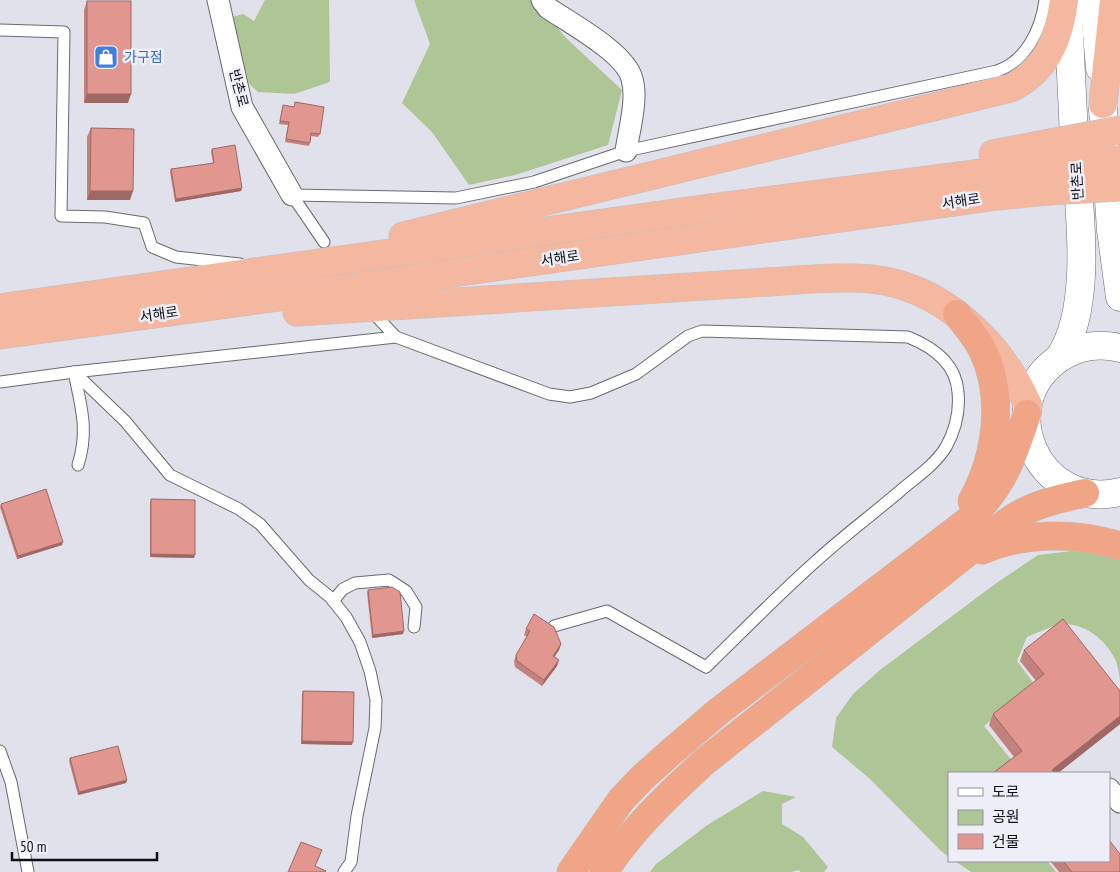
<svg xmlns="http://www.w3.org/2000/svg" width="1120" height="872" font-family="'PT Sans Narrow','Noto Sans KR',sans-serif">
<style>
.green{fill:#aec595}
.lines{fill:none;stroke-linecap:round;stroke-linejoin:round}
.service-casing{stroke:#686a71;stroke-width:13}
.minor-casing{stroke:#686a71;stroke-width:23}
.secondary-casing{stroke:#686a71;stroke-width:29}
.trunk-casing{stroke:#c1c1c1;stroke-width:29}
.motorway-casing{stroke:#c1c1c1;stroke-width:29}
.service{stroke:#fff;stroke-width:11}
.minor{stroke:#fff;stroke-width:21}
.secondary{stroke:#fff;stroke-width:28}
.trunk{stroke:#f4b79f;stroke-width:28}
.motorway{stroke:#f1a587;stroke-width:28}
.trunk-bridge-casing{stroke:#c1c1c1;stroke-width:29;stroke-linecap:butt}
.trunk-bridge{stroke:#f4b79f;stroke-width:28}
.wall{fill:#c2817c}
.shaded-wall{fill:#9e6965}
.building{fill:#e19690;stroke:#9e6965}
.labels{text-anchor:middle;stroke-width:5;stroke-linejoin:round;paint-order:stroke}
.shop-label{font-size:14px;fill:#366cbe;stroke:#edeef7;text-anchor:start}
.street-label{font-size:14px;fill:#0f1012;stroke:#edeef7}
</style>
<rect width="100%" height="100%" fill="#e0e1ea"/>
<g class="green">
<path d="M265 0H329L330 82 294 94 258 92 249 84 237 44 232 17 243 14 254 21Z"/>
<path d="M414 0H533L567 39 622 90 608 145 515 175 469 185 432 132 402 103 430 44Z"/>
<path d="M1089 549 1120 559V680C1119 674 1118 667 1116 661 1106 639 1082 620 1057 625 1047 628 1037 633 1027 637L1017 661 1035 685 984 726 1013 762 996 773H949V857L941 851 870 779 832 747 836 718 853 694 880 670 995 584 1038 555Z"/>
<path d="M763 791 796 797 782 804V824L803 837 828 867 824 872H800L799 870 791 872H650L656 864 706 826Z"/>
<path d="M955 861H1047L1056 872H971Z"/>
</g>
<g class="lines">
<g class="service-casing">
<g id="service">
<path d="M0 30 64 32 61 216 105 217 144 223 152 247 176 257 240 264"/>
<path d="M292 195 456 198 534 182 626 151 997 71C1026 61 1041 30 1045 0"/>
<path d="M292 195 324 242"/>
<path d="M396 337 549 394 570 397 591 393 636 374 688 336 702 331 908 337C933 347 956 363 958 392 960 412 956 429 946 447 935 465 915 478 900 491 872 515 842 537 815 562 778 595 742 632 706 667L607 611 554 626"/>
<path d="M74 372 125 421 170 475 239 509 260 524 309 580 330 597 346 617 360 642 370 671 376 700 375 728 357 816 351 862 344 872"/>
<path d="M74 372C81 407 89 430 78 465"/>
<path d="M0 382 74 372 396 337 374 314"/>
<path d="M333 601 343 589 355 583 389 580 406 591 416 607 414 627"/>
<path d="M0 751 11 782 28 872"/>
</g>
</g>
<g class="minor-casing">
<g id="minor">
<path d="M218 0 242 107 292 195"/>
<path d="M542 0 548 8C570 23 626 53 632 79 638 99 629 130 626 151"/>
<path d="M1109 789 1120 802"/>
</g>
</g>
<g class="secondary-casing">
<g id="secondary">
<path d="M1094 0 1100 68"/>
<path d="M1103 109 1111 230 1120 297"/>
<path d="M1120 348C1100 343 1079 346 1061 357 990 403 1038 512 1120 492"/>
<path d="M1059 358C1095 306 1078 200 1074 138 1072 93 1070 47 1067 1"/>
</g>
</g>
<g class="trunk-casing">
<g id="trunk">
<path d="M1103 104 1114 0"/>
<path d="M993 154 1050 143"/>
<path d="M403 236 1011 88C1047 69 1059 40 1064 0"/>
<path d="M0 308 703 209 1045 165"/>
<path d="M297 312 768 282C802 280 837 276 871 279 942 286 1000 343 1028 405"/>
<path d="M0 335 367 285 997 196 1047 191"/>
</g>
</g>
<g class="motorway-casing">
<g id="motorway">
<path d="M957 314C966 325 975 336 982 349 1005 396 997 456 972 501"/>
<path d="M982 550C1025 532 1076 532 1120 546"/>
<path d="M571 872 621 800 643 777 671 752 719 711 969 520C1003 485 1012 460 1027 414"/>
<path d="M604 872C631 830 667 796 704 762L977 545C991 535 1004 523 1018 515 1039 503 1062 498 1085 493"/>
</g>
</g>
<use href="#service" class="service"/>
<use href="#minor" class="minor"/>
<use href="#secondary" class="secondary"/>
<use href="#trunk" class="trunk"/>
<use href="#motorway" class="motorway"/>
<g class="trunk-bridge-casing">
<g id="trunk-bridge">
<path d="M1050 143 1120 130"/>
<path d="M1045 165 1120 160"/>
<path d="M1047 191 1120 187"/>
</g>
</g>
<use href="#trunk-bridge" class="trunk-bridge"/>
</g>
<g class="wall">
<path d="M87 1 128 103H84V10Z"/>
<path d="M295 102 320 134 318 137 311 136 309 146 285 142 288 125 279 124 283 105 294 107Z"/>
<path d="M91 128 130 200H87V137Z"/>
<path d="M212 149 241 191 175 202 170 172 171 169 213 163 211 152Z"/>
<path d="M151 499 194 558 150 557V502Z"/>
<path d="M1 504 62 545 17 559 0 507Z"/>
<path d="M368 590 403 634 372 638 367 593Z"/>
<path d="M526 629 561 644 559 650 554 657 557 666 542 686 515 667 514 661 516 655 527 637 524 635Z"/>
<path d="M1024 650 1120 691V724L1058 773H993L1014 757 989 725 993 714 1036 681 1020 661Z"/>
<path d="M303 691 352 745 301 744 302 694Z"/>
<path d="M70 758 127 780 126 783 78 795 69 761Z"/>
<path d="M1050 861H1109L1120 872H1059Z"/>
</g>
<g class="shaded-wall">
<path d="M87 94H131L128 103H84Z"/>
<path d="M242 188 241 191 175 202 176 199Z"/>
<path d="M90 191H133L130 200H87Z"/>
<path d="M63 542 62 545 17 559 18 556Z"/>
<path d="M151 554 195 555 194 558 150 557Z"/>
<path d="M404 631 403 634 372 638 373 635Z"/>
<path d="M561 644 559 650 551 662 553 656Z"/>
<path d="M559 660 557 666 542 686 544 680Z"/>
<path d="M1120 716V724L1058 773H1051L1052 770Z"/>
<path d="M302 741 353 742 352 745 301 744Z"/>
<path d="M127 780 126 783 78 795 79 792Z"/>
</g>
<g class="building">
<rect x="87" y="1" width="44" height="93"/>
<path d="M295 102 324 107 320 134 311 133 310 143 286 139 289 122 280 121 283 105 294 107Z"/>
<path d="M91 128 134 129 133 191H90Z"/>
<path d="M235 145 242 188 176 199 171 169 214 163 212 149Z"/>
<path d="M46 489 63 542 18 556 1 504Z"/>
<path d="M151 499 195 500V555L151 554Z"/>
<path d="M392 587 400 592 404 631 373 635 368 590Z"/>
<path d="M534 614 554 627 561 644 553 656 559 660 544 680 517 661 516 655 530 631 526 629Z"/>
<path d="M1063 619 1120 691V716L1052 770 1055 773H993L1022 751 993 714 1044 674 1024 650Z"/>
<path d="M303 691 354 692 353 742 302 741Z"/>
<path d="M118 746 127 780 79 792 70 758Z"/>
<path d="M1109 840 1120 854V872H1072L1063 861H1109Z"/>
<path d="M301 842 322 850 315 866 326 871 325 872H288Z"/>
</g>
<defs>
<g id="shop-square" transform="scale(1.25)"><rect x="-9" y="-9" width="18" height="18" rx="4" fill="#3f7fe0" stroke="#edeef7"/><path d="M-5-2.5h2.3a2.7 3.5 0 0 1 5.4 0H5L5.5 6h-11ZM-1.5-2.5h3a1.5 2.3 0 0 0-3 0Z" fill="#fff"/></g>
</defs>
<g fill-rule="evenodd">
<use href="#shop-square" x="106" y="57"/>
</g>
<g class="labels">
<g class="shop-label">
<text x="124" y="62">가구점</text>
</g>
<g class="street-label">
<text transform="translate(239 88) rotate(75)" y="5">반촌로</text>
<text transform="translate(1077 181) rotate(-93)" y="5">반촌로</text>
<text transform="translate(961 201) rotate(-8)" y="5">서해로</text>
<text transform="translate(560 258) rotate(-8)" y="5">서해로</text>
<text transform="translate(159 314) rotate(-8)" y="5">서해로</text>
</g>
</g>
<rect x="948" y="772" width="162" height="90" fill="#edeef7" stroke="#94959b"/>
<rect x="958" y="788" width="25" height="8" fill="#ffffff" stroke="#94959b"/>
<text x="992" y="797" font-size="15" fill="#0f1012">도로</text>
<rect x="958" y="810" width="25" height="15" fill="#aec595" stroke="#94959b"/>
<text x="992" y="822" font-size="15" fill="#0f1012">공원</text>
<rect x="958" y="834" width="25" height="15" fill="#e19690" stroke="#94959b"/>
<text x="992" y="847" font-size="15" fill="#0f1012">건물</text>
<path d="M12 852v8h145v-8" fill="none" stroke="#0f1012" stroke-width="2.5"/>
<text x="20" y="852" font-size="15" fill="#0f1012" stroke="#edeef7" stroke-width="4" paint-order="stroke">50 m</text>
</svg>
